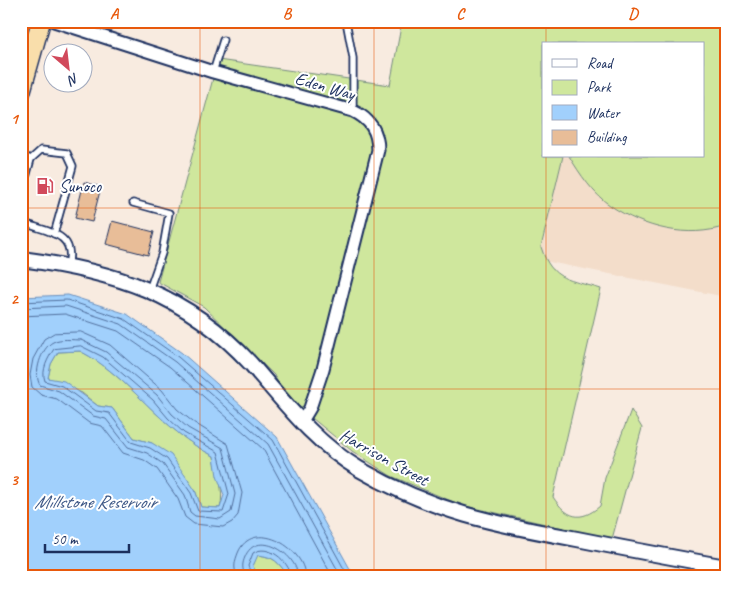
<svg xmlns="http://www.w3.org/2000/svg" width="747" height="597" font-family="Caveat,sans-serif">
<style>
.built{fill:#f3ddca}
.green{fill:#cfe79d;stroke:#758b7e}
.water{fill:#a1d0fc;stroke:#6b90bd;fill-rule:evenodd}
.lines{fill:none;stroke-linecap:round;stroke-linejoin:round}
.shore{stroke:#516f9d;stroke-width:1}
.building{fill:#e8bd98;stroke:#1b2f5e}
.service-casing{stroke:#1b2f5e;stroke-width:9}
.minor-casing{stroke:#1b2f5e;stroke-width:15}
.tertiary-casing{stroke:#1b2f5e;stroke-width:18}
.trunk-casing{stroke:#1b2f5e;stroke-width:21}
.service{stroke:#fff;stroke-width:5.5}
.minor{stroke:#fff;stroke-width:11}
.tertiary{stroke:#fff;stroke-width:14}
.trunk{stroke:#f9deab;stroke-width:18}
.grid{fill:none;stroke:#e8590c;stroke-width:1;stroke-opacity:0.55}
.labels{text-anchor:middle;stroke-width:4;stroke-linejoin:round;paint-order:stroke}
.street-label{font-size:18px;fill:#1b2f5e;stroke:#fff}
.poi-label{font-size:18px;fill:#1b2f5e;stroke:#fff;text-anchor:start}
.water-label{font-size:19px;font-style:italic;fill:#3c5786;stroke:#fff}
.neatline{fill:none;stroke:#e8590c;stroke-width:2}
.grid-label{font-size:16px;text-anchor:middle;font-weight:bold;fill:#e8590c}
</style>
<rect width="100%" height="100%" fill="#f8ebe0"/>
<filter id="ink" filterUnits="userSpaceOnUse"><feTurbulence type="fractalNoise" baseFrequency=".02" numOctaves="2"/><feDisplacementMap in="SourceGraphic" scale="10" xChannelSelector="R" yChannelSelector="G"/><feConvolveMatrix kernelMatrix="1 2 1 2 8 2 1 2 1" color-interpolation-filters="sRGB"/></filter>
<g filter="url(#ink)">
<path class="built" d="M726 21V297L539 260 562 156H703V44Z"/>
<g class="green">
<path d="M402 21H726V226C688 239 644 228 611 206 593 194 580 174 569 156H703V44H543V156H563L541 247C552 282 570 279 601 289L553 497C567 518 580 523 600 506L605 478 631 410 642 428 612 539 461 505 391 476 352 451 284 395 274 375 204 307 158 282 218 60 390 85Z"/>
<path d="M80 351C131 377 161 431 214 456 217 475 225 490 220 508L201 507 195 490 152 443 134 438 112 408 98 406 82 393 48 378 51 364 58 352Z"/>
<path d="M257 555C275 557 278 562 288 576H257L253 566Z"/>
</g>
<path class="water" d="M68 295 127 314 182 353 277 437 354 576H288C278 562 275 557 258 555L253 566 257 576H21V297ZM80 351C131 377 161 431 214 456L217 476 224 495 220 508 201 507 195 490 171 455 152 443 134 438 112 408 98 406 64 381 48 378 51 364 58 352Z"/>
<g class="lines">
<g class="shore">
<path d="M21 302 67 300 124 319 178 357 273 440 348 576"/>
<path d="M21 308 66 306 121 324 175 362 268 444 341 576"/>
<path d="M21 316 65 314 118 331 170 367 263 449 332 576"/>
<path d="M81 332 110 345 162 390 177 409 193 422 228 444 242 493 238 515 232 522 223 527 194 524 185 517 178 499 157 469 144 460 123 453 102 426 89 423 57 399 41 395 32 387 30 375 33 359 44 339 54 333Z"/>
<path d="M81 340 106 352 157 395 172 414 188 428 223 448 235 494 231 512 220 519 195 516 190 512 185 495 163 464 147 453 128 447 106 419 93 416 59 391 40 385C33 374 41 348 53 342 60 338 73 340 81 340Z"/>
<path d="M81 346 103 357 153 400 168 418 184 433 218 452 229 494 223 512 198 511 191 493 167 459 150 448 131 442 109 413 96 411 62 386 45 381C41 370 48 358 54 349Z"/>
<path d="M237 576C233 567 235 561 238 553 252 518 304 546 305 576"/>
<path d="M245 576C242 568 242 564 245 557 256 529 296 552 298 576"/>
<path d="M252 576 248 566 253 553C268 543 289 561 291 576"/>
</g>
</g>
<g class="building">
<path d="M84 182 101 187 92 222 75 218Z"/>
<path d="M112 221 154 232 148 255 106 244Z"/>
</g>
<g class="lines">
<g class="service-casing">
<g id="service">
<path d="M346 21 353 58V111"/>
<path d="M213 72 223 40"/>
<path d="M21 155 31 159"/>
<path d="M21 196 31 159 41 150 67 153 73 166 54 234"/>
<path d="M133 203 169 213 162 253 149 290"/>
<path d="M21 222C46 232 77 232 68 266"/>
</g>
</g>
<g class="minor-casing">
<path id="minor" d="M54 21 213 72 353 111C370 119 378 131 378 150L323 369 310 408 301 423"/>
</g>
<g class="tertiary-casing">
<path id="tertiary" d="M21 259C113 271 186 293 251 364 285 403 314 442 359 469 433 512 495 524 577 539 627 549 676 558 726 567"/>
</g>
<g class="trunk-casing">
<path id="trunk" d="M21 92 41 21"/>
</g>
<use href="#service" class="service"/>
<use href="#minor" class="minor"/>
<use href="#tertiary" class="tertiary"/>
<use href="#trunk" class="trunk"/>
</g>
</g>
<path class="grid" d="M200 21V576M374 21V576M546 21V44M546 156V576M21 208H726M21 389H726"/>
<defs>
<g id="fuel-bare" transform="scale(1.35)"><path d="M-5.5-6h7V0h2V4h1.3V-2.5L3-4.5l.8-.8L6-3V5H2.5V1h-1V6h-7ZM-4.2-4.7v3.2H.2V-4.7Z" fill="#d1495b" stroke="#fff" stroke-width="2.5" paint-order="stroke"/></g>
</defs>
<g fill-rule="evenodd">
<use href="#fuel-bare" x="45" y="186"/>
</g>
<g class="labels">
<g class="street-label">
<text transform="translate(325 86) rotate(16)" y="6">Eden Way</text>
<text transform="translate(384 457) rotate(29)" y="6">Harrison Street</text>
</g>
<g class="poi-label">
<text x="59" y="192">Sunoco</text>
</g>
<g class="water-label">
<text x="95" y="508">Millstone Reservoir</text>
</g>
</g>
<rect width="747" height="597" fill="none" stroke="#fff" stroke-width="55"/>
<rect x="542" y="42" width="162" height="115" fill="#ffffff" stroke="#a4acbf"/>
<rect x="552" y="59" width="25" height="8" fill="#ffffff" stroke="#a4acbf"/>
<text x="587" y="68" font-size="15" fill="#1b2f5e">Road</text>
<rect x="552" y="80" width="25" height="15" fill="#cfe79d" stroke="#a4acbf"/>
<text x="587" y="92" font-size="15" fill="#1b2f5e">Park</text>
<rect x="552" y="105" width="25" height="15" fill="#a1d0fc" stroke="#a4acbf"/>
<text x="587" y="118" font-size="15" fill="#1b2f5e">Water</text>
<rect x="552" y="130" width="25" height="15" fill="#e8bd98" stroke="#a4acbf"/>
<text x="587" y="142" font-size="15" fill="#1b2f5e">Building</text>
<g transform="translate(68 68) rotate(152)"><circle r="24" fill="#ffffff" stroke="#a4acbf"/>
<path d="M0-4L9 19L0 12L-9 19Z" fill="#d1495b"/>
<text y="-8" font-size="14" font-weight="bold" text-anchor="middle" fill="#1b2f5e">N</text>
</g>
<path d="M45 544v8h84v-8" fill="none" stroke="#1b2f5e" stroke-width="2.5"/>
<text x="52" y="544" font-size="15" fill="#1b2f5e" stroke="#ffffff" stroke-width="4" paint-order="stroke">50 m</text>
<rect x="28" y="28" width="692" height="542" class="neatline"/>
<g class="grid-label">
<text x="114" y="19">A</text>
<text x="287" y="19">B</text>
<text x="460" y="19">C</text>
<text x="633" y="19">D</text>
<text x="14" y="124">1</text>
<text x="14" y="304">2</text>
<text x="14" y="485">3</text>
</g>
</svg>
